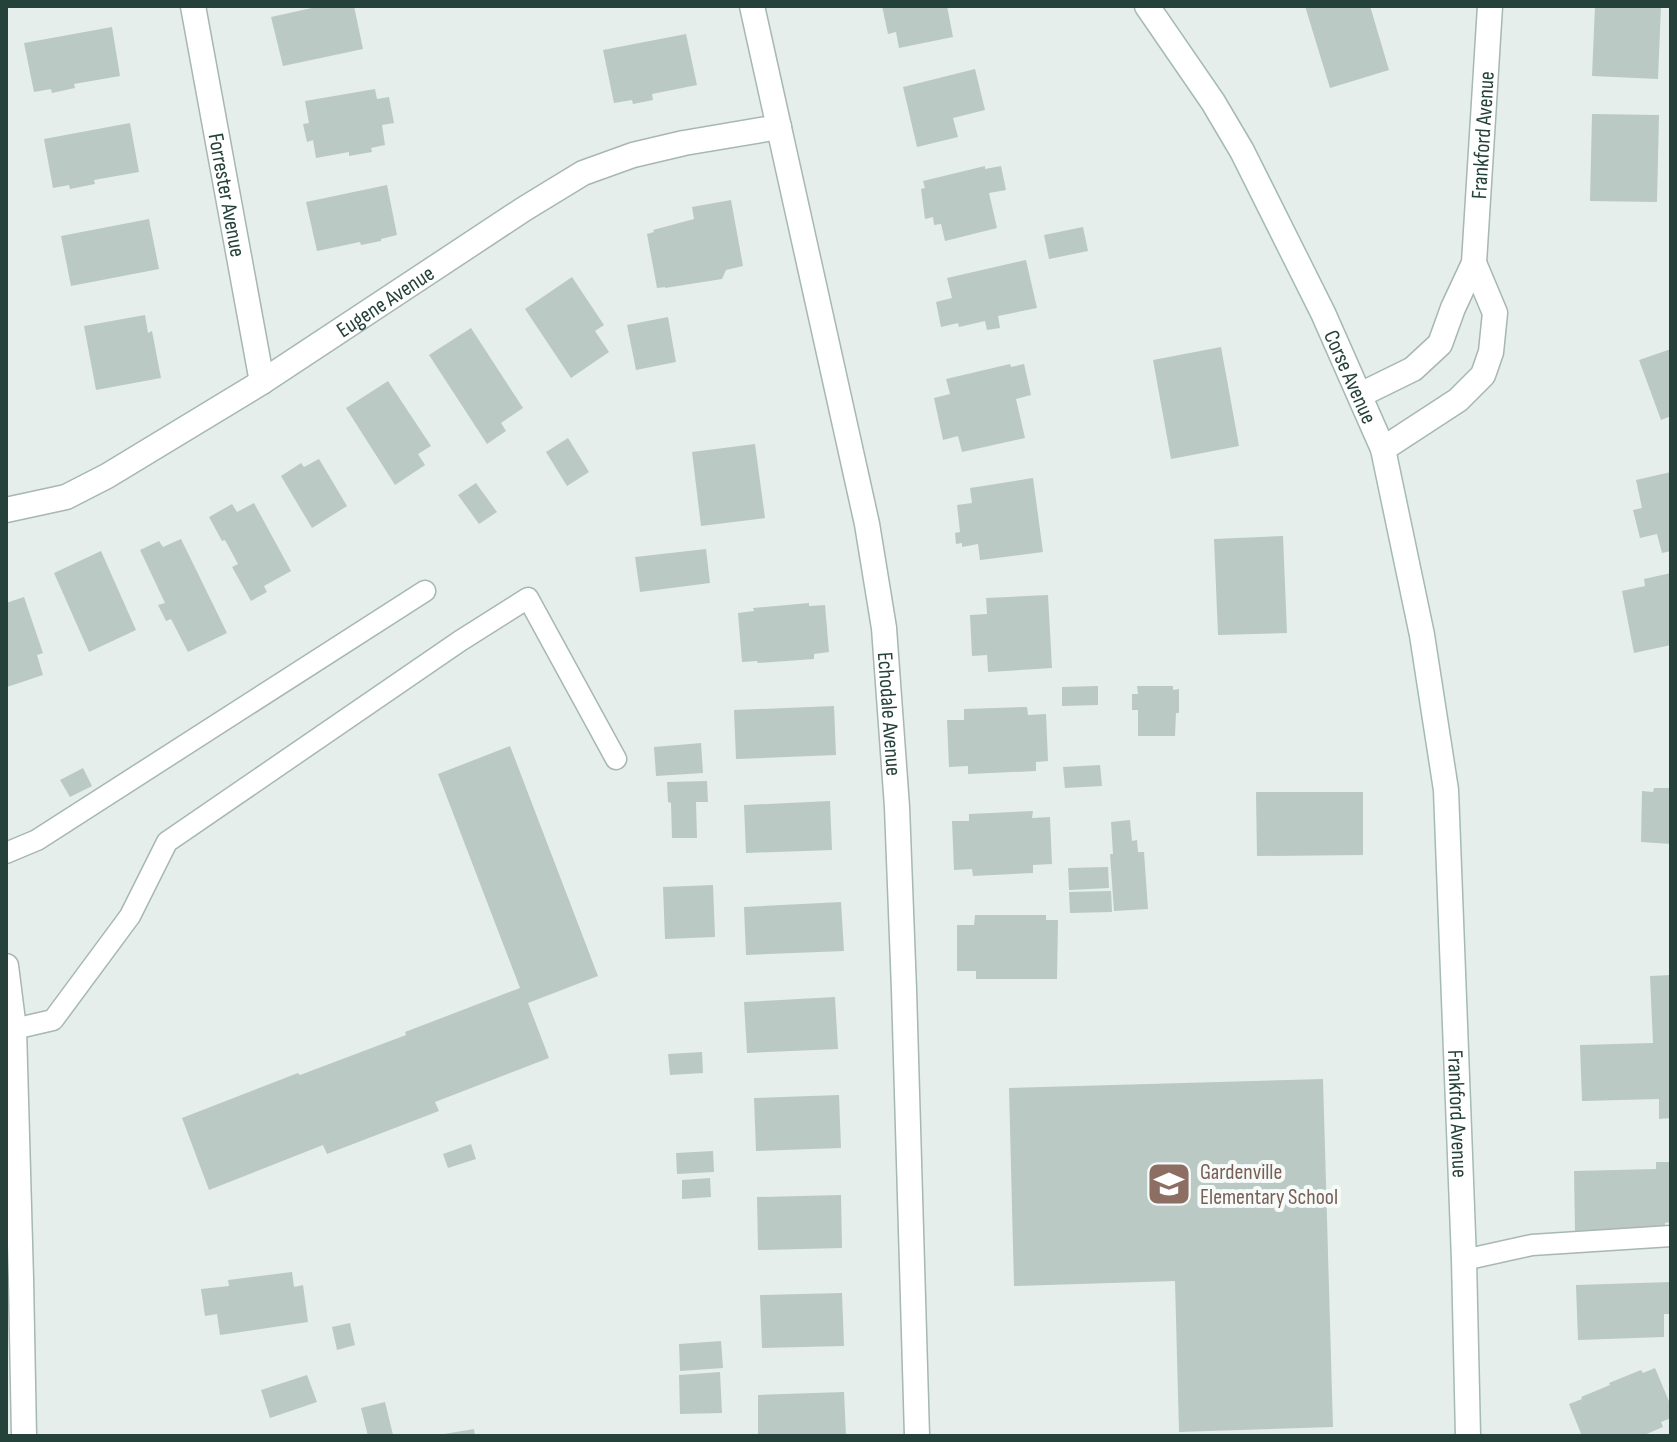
<svg xmlns="http://www.w3.org/2000/svg" width="1677" height="1442" font-family="'Sofia Sans Condensed',sans-serif">
<style>
.building{fill:#bac9c4}
.lines{fill:none;stroke-linecap:round;stroke-linejoin:round}
.service-casing{stroke:#a7b7b2;stroke-width:23}
.minor-casing{stroke:#a7b7b2;stroke-width:27}
.tertiary-casing{stroke:#a7b7b2;stroke-width:27}
.secondary-casing{stroke:#a4bab3;stroke-width:27}
.service{stroke:#fff;stroke-width:20}
.minor{stroke:#fff;stroke-width:24}
.tertiary{stroke:#fff;stroke-width:24}
.secondary{stroke:#fff;stroke-width:24}
.labels{text-anchor:middle;stroke-width:8;stroke-linejoin:round;paint-order:stroke}
.street-label{font-size:22px;fill:#24413a;stroke:#f6fbf9}
.education-label{font-size:22px;fill:#785e54;stroke:#f6fbf9;text-anchor:start}
</style>
<rect width="100%" height="100%" fill="#e5eeeb"/>
<g class="building">
<path d="M321 6H354L363 49 283 66 271 17Z"/>
<path d="M882 6H947L953 37 899 48 896 32 888 34Z"/>
<path d="M1305 6H1370L1389 70 1330 88Z"/>
<path d="M1595 6H1661L1658 79 1592 76Z"/>
<path d="M112 27 120 76 74 84 75 88 52 93 51 89 34 92 24 43Z"/>
<path d="M686 34 697 85 652 94 653 100 633 104 632 100 614 103 603 50Z"/>
<path d="M975 69 985 110 953 118 958 137 917 147 903 87Z"/>
<path d="M375 89 377 99 389 97 394 123 382 125 385 145 371 148 372 152 349 156V152L316 158 313 140 307 142 303 124 309 123 305 101Z"/>
<path d="M1592 114 1659 115 1657 202 1590 201Z"/>
<path d="M130 123 139 172 94 180 95 184 70 189 69 185 53 188 44 139Z"/>
<path d="M985 166V169L1001 166 1006 190 989 193 997 228 945 241 941 224 934 225 933 217 925 219 921 189 925 188 923 181Z"/>
<path d="M387 185 397 235 381 239V241L361 245 360 242 317 251 306 202Z"/>
<path d="M731 200 743 266 726 270 722 279 665 288V287L657 288 647 234 654 232 653 230 694 219 692 207Z"/>
<path d="M149 219 159 269 71 286 61 236Z"/>
<path d="M1083 227 1088 251 1049 259 1044 235Z"/>
<path d="M1026 260 1037 308 998 316 1000 328 987 330 985 321 959 327 958 323 941 327 936 302 952 298 947 278Z"/>
<path d="M572 277 604 325 595 331 609 352 571 378 525 309Z"/>
<path d="M145 315 148 333 152 331 161 378 96 390 84 326Z"/>
<path d="M668 317 676 362 636 370 627 325Z"/>
<path d="M471 328 523 408 501 423 506 431 487 444 429 355Z"/>
<path d="M1221 347 1239 446 1171 459 1153 360Z"/>
<path d="M1671 349V416L1661 420 1639 360Z"/>
<path d="M1010 364 1011 367 1024 364 1031 395 1016 399 1025 438 962 452 958 436 943 440 934 398 950 394 946 379Z"/>
<path d="M388 381 431 446 418 454 425 465 395 485 346 408Z"/>
<path d="M568 438 589 472 567 486 546 452Z"/>
<path d="M755 444 765 518 701 526 692 452Z"/>
<path d="M319 459 347 506 312 528 281 476 301 463 304 467Z"/>
<path d="M1671 472V551L1662 553 1657 534 1640 538 1633 510 1642 508 1636 480Z"/>
<path d="M1033 478 1043 552 980 560 978 544 962 547V543L956 544 955 533 960 532 957 505 972 503 970 488Z"/>
<path d="M476 483 497 512 479 524 458 495Z"/>
<path d="M254 503 291 571 264 586 267 592 251 601 232 567 238 564 225 540 222 541 209 517 232 504 237 512Z"/>
<path d="M1283 536 1287 633 1218 635 1214 539Z"/>
<path d="M181 539 227 633 188 652 171 619 166 621 158 605 165 603 140 550 159 541 163 547Z"/>
<path d="M706 549 710 583 640 592 635 557Z"/>
<path d="M101 551 136 630 89 652 54 573Z"/>
<path d="M1671 573V645L1634 653 1622 591 1645 586 1644 579Z"/>
<path d="M1048 595 1052 668 988 672 987 655 972 656 970 615 987 614 986 598Z"/>
<path d="M24 597 43 653 37 655 43 675 7 687 6 603Z"/>
<path d="M809 603V606L825 605 829 652 814 654V659L758 663 757 661 742 662 738 613 754 611 753 608Z"/>
<path d="M1098 686V705L1062 706V687Z"/>
<path d="M1137 686H1173V690L1179 689V713H1176L1175 736H1138V710H1132V694H1138Z"/>
<path d="M834 706 836 755 736 759 734 710Z"/>
<path d="M1027 707 1028 715 1046 714 1048 761 1036 762V771L968 774V766L949 767 947 720H964V709Z"/>
<path d="M701 743 703 773 656 776 654 747Z"/>
<path d="M510 746 598 976 528 1003 549 1058 435 1102 439 1111 327 1154 323 1145 209 1190 182 1118 298 1073 300 1075 406 1035 405 1032 520 988 438 774Z"/>
<path d="M1100 765 1102 786 1065 788 1063 767Z"/>
<path d="M83 768 92 786 70 797 60 780Z"/>
<path d="M707 781 708 802H696L697 838H672L671 803 668 802 667 782Z"/>
<path d="M1654 788H1671V844L1641 842 1642 791 1653 792Z"/>
<path d="M1256 792H1363V855L1257 856Z"/>
<path d="M830 801 832 850 746 853 744 805Z"/>
<path d="M1033 811 1032 818 1050 817 1052 864 1033 865V873L973 876 972 869 954 870 952 821H969V814Z"/>
<path d="M1130 820 1132 841 1137 840 1138 852H1144L1148 909 1114 911 1110 854H1113L1111 822Z"/>
<path d="M1108 867 1109 888 1069 890 1068 868Z"/>
<path d="M713 885 715 937 665 939 663 887Z"/>
<path d="M1111 891 1112 912 1070 913 1069 892Z"/>
<path d="M841 902 844 951 746 955 744 907Z"/>
<path d="M975 915H1046V920H1058L1057 979H976V971H957V925H974Z"/>
<path d="M1671 975V1118L1659 1119V1099L1582 1101 1580 1045 1653 1043 1650 976Z"/>
<path d="M835 997 838 1049 747 1053 744 1002Z"/>
<path d="M702 1052 703 1073 670 1075 668 1054Z"/>
<path d="M1323 1079 1333 1427 1179 1432 1175 1281 1014 1286 1009 1088Z"/>
<path d="M839 1095 841 1148 756 1151 754 1098Z"/>
<path d="M471 1144 476 1159 448 1168 443 1154Z"/>
<path d="M713 1151 714 1172 677 1174 676 1153Z"/>
<path d="M1656 1162H1671V1222L1665 1223V1229L1575 1231 1574 1171 1656 1169Z"/>
<path d="M710 1178 711 1197 682 1199V1180Z"/>
<path d="M841 1195 842 1248 758 1250 757 1197Z"/>
<path d="M292 1272 294 1287 303 1285 308 1322 220 1335 217 1314 205 1316 201 1289 229 1286 228 1280Z"/>
<path d="M1671 1282V1314H1664V1337L1578 1340 1576 1285Z"/>
<path d="M842 1293 844 1346 762 1348 760 1295Z"/>
<path d="M350 1323 355 1345 337 1350 332 1327Z"/>
<path d="M721 1341 723 1368 680 1371 679 1344Z"/>
<path d="M1655 1368 1671 1406V1418L1661 1422 1663 1427 1642 1436H1582L1569 1404 1582 1399 1581 1397 1610 1385 1609 1383 1641 1370 1643 1373Z"/>
<path d="M720 1372 722 1413 680 1414 679 1375Z"/>
<path d="M307 1375 317 1402 270 1418 261 1390Z"/>
<path d="M844 1392 846 1436H758V1395Z"/>
<path d="M385 1402 393 1435 368 1436 361 1408Z"/>
<path d="M474 1429 475 1436H444V1434Z"/>
</g>
<g class="lines">
<g class="service-casing">
<g id="service">
<path d="M6 853 37 840 425 591"/>
<path d="M14 1029 53 1020 130 916 167 842 460 641 528 598 616 759"/>
<path d="M1464 1260 1532 1245 1671 1236"/>
</g>
</g>
<g class="minor-casing">
<g id="minor">
<path id="s1" d="M193 6 262 382"/>
<path id="s2" d="M752 6 867 524 884 628 897 807 904 990 917 1436"/>
<path id="s3" d="M6 510 66 497 107 476 262 382 524 209 583 173 633 155 684 143 779 127"/>
<path d="M6 966 14 1029 21 1279 24 1436"/>
</g>
</g>
<g class="tertiary-casing">
<g id="tertiary">
<path id="s4" d="M1360 395 1413 369 1440 344 1453 308 1474 263 1490 6"/>
<path d="M1383 449 1458 400 1483 375 1491 352 1495 313 1474 263"/>
</g>
</g>
<g class="secondary-casing">
<g id="secondary">
<path id="s5" d="M1147 6 1213 102 1242 151 1323 313 1383 449 1422 635 1446 790 1464 1260 1468 1436"/>
</g>
</g>
<use href="#service" class="service"/>
<use href="#minor" class="minor"/>
<use href="#tertiary" class="tertiary"/>
<use href="#secondary" class="secondary"/>
</g>
<defs>
<g id="school-square" transform="scale(2.3)"><rect x="-9" y="-9" width="18" height="18" rx="4" fill="#8d6e63" stroke="#f6fbf9"/><path d="M0-5L7-2L0 1L-7-2ZM-4 1L0 2.5L4 1V4Q0 6-4 4Z" fill="#fff"/></g>
</defs>
<g fill-rule="evenodd">
<use href="#school-square" x="1169" y="1184"/>
</g>
<g class="labels">
<g class="street-label">
<text dy="8" stroke="none"><textPath href="#s4" startOffset="312">Frankford Avenue</textPath></text>
<text dy="8" stroke="none"><textPath href="#s1" startOffset="192">Forrester Avenue</textPath></text>
<text dy="8" stroke="none"><textPath href="#s3" startOffset="436">Eugene Avenue</textPath></text>
<text dy="8" stroke="none"><textPath href="#s5" startOffset="424">Corse Avenue</textPath></text>
<text dy="8" stroke="none"><textPath href="#s2" startOffset="722">Echodale Avenue</textPath></text>
<text dy="8" stroke="none"><textPath href="#s5" startOffset="1174">Frankford Avenue</textPath></text>
</g>
<g class="education-label">
<text x="1200" y="1179">Gardenville<tspan x="1200" dy="25">Elementary School</tspan></text>
</g>
</g>
<rect width="1677" height="1442" fill="none" stroke="#24413a" stroke-width="16"/>
</svg>
